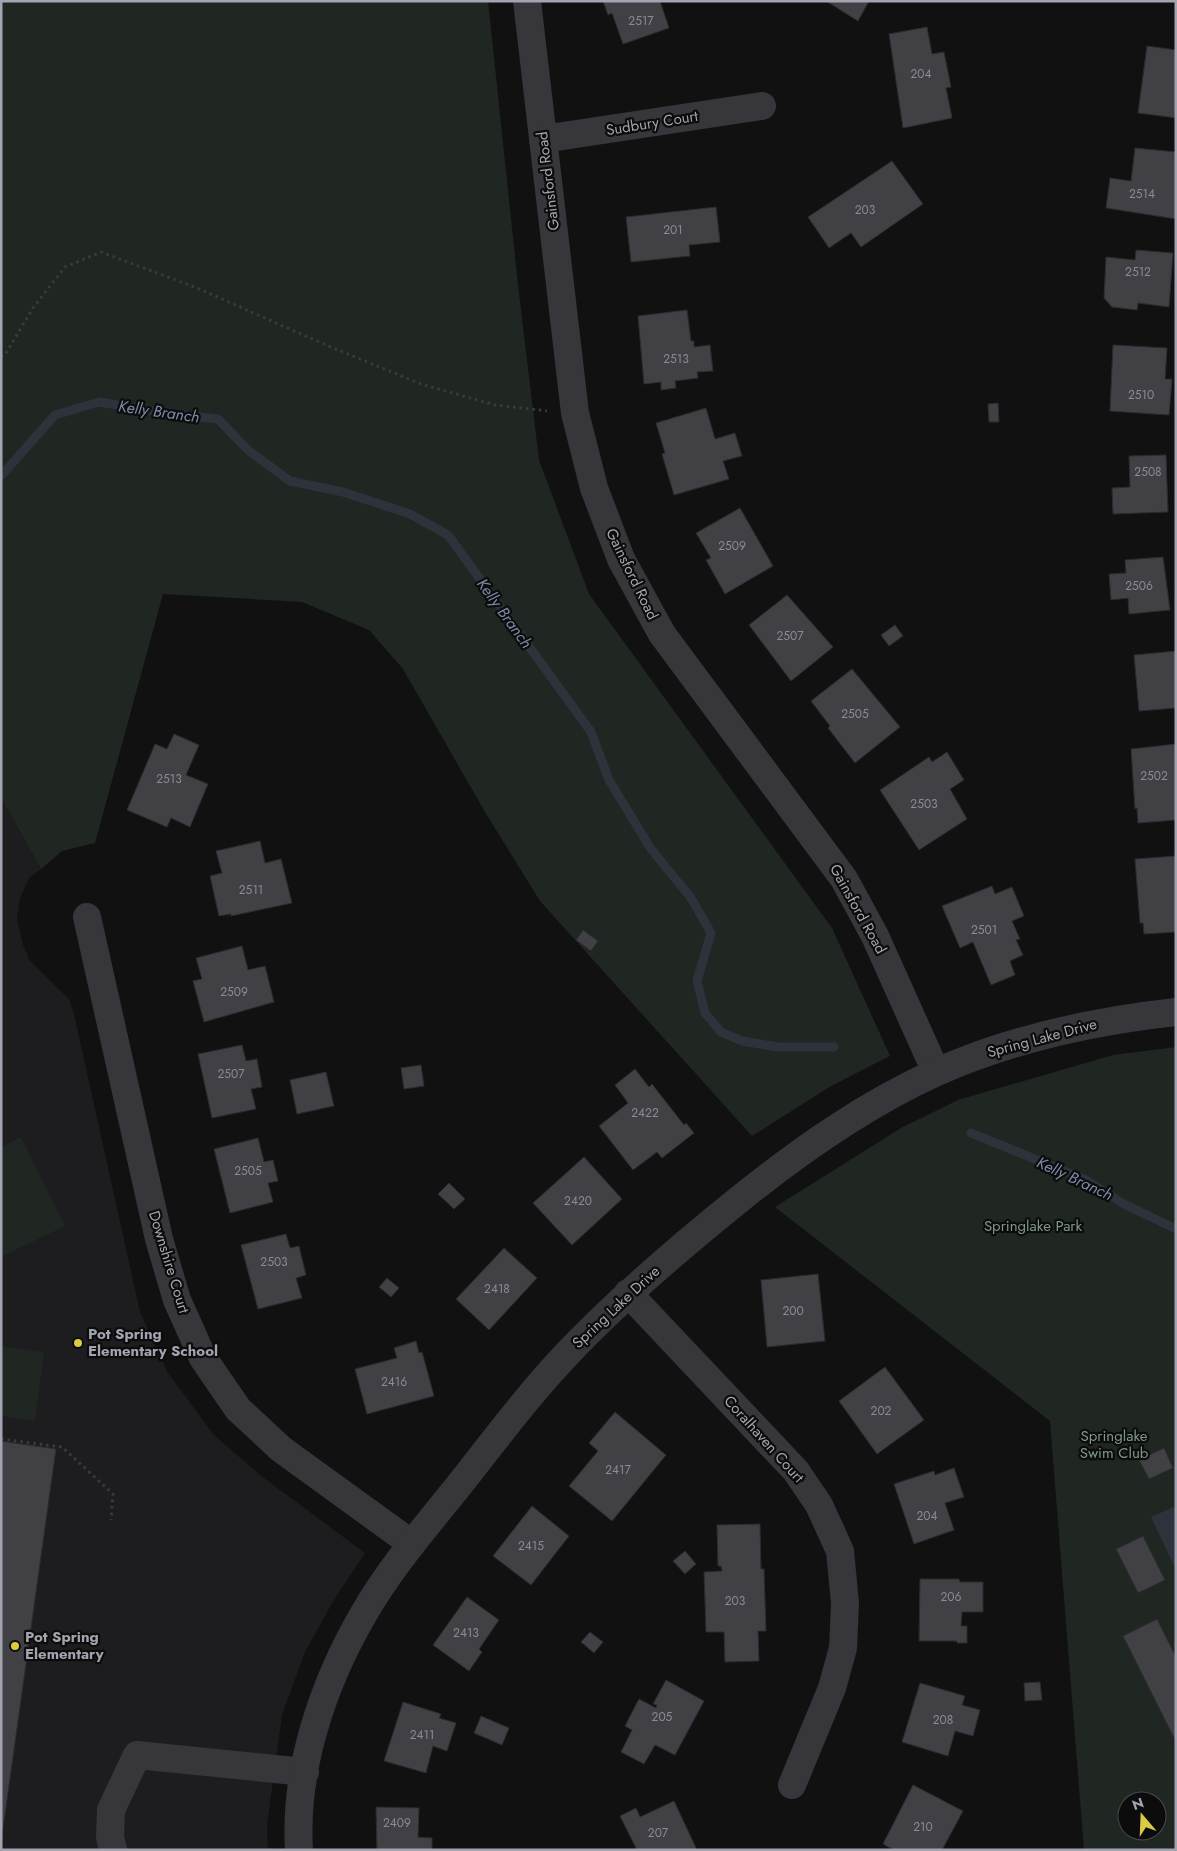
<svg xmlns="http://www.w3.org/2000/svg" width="1177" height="1851" font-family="Jost,sans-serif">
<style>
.built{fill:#1d1d1f}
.green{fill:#202622;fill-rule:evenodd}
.water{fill:#2e323b}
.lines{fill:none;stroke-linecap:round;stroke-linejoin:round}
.stream{stroke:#2e323b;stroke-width:9}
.building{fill:#404045;stroke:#2c2b2d}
.path{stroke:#3a3a3f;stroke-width:3;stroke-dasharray:2.5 4;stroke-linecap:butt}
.minor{stroke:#37373b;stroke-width:28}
.poi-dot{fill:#d9cc42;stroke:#0c0c0d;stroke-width:2}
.labels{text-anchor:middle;stroke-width:4.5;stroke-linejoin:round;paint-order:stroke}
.number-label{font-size:12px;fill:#8b8b96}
.street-label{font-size:15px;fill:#a4a4b1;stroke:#0c0c0d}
.park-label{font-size:15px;fill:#7d9986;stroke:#0c0c0d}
.poi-label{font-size:15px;font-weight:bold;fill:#a4a4b1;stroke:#0c0c0d;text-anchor:start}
.water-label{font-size:16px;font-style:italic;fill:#7e8aa8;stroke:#0c0c0d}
</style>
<rect width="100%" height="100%" fill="#111112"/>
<path class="built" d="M1 798 41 869 29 878 20 898 17 919 23 945 30 961 69 999 74 1014 140 1312 168 1373 214 1435 260 1475 365 1553 335 1598 305 1652 282 1715 267 1825 268 1850H1Z"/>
<g class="green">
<path d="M1 1H488L518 285 539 460 589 594 832 928 890 1056 831 1086 752 1136 540 901 485 812 403 669 369 630 302 602 163 594 95 843 62 851 41 869 1 798Z"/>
<path d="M1176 1047V1850H1084L1050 1421 775 1207 901 1128 958 1100 1113 1055ZM1127 1801H1157V1831H1127Z"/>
<path d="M21 1137 65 1226 1 1257V1147Z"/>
<path d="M1 1346 44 1352 35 1421 1 1416Z"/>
</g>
<path class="water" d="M1176 1506V1570L1151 1517Z"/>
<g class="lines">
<g class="stream">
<path d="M1 476 55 415 99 402 179 415 218 419 249 451 290 481 343 492 410 514 448 535 591 732 609 780 651 849 691 898 711 933 697 981 705 1013 721 1032 742 1041 778 1047H834"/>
<path d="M971 1133 1086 1180 1122 1203 1176 1229"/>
</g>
</g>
<g class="building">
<path d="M603 1H660L669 28 623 44 612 13 608 15Z"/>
<path d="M826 1H869L858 21Z"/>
<path d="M927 27 932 54 944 52 951 87 946 88 952 118 903 128 889 34Z"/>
<path d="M1147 46 1176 50V118L1138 113Z"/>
<path d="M1135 148 1176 152V219L1106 208 1110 178 1131 181Z"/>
<path d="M892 161 923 204 861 247 851 233 829 248 808 217Z"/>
<path d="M716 207 720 242 689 245 690 256 631 262 626 217Z"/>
<path d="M1136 250 1173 253 1169 307 1138 303 1137 310 1112 307 1104 298 1106 257 1135 260Z"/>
<path d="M687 310 691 341H694V347L710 345 713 371 697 372 698 378 675 381 676 388 661 390V382L644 384 638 316Z"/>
<path d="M1113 345 1167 348 1165 379H1172L1169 415 1110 411Z"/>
<path d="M998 403 999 422H989L988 404Z"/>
<path d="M706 408 715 439 735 433 742 456 723 461 729 479 674 495 662 454 665 453 656 423Z"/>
<path d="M1166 455 1168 512 1113 514 1112 488 1130 487 1129 456Z"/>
<path d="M740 508 773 566 725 594 706 560 711 558 696 533Z"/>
<path d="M1163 557 1170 610 1129 614 1128 598 1111 600 1109 574 1126 573 1125 560Z"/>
<path d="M787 595 833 647 791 681 749 625Z"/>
<path d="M895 625 903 636 889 646 881 635Z"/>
<path d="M1176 651V708L1139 711 1134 655Z"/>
<path d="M852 669 900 727 855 763 828 728 830 726 811 701Z"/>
<path d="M174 734 199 745 186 775 208 784 190 827 171 818 167 827 127 810 155 744 167 749Z"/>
<path d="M1176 744V820L1138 823 1137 808 1135 809 1131 749Z"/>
<path d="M947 752 964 780 950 789 967 819 919 850 880 790 929 757 932 762Z"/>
<path d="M260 841 265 863 281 859 292 903 231 916V914L219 916 210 876 222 873 216 851Z"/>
<path d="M1176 856V932L1144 934 1143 923H1140L1135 859Z"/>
<path d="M992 886 995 894 1012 887 1024 916 1012 921 1020 939 1016 940 1023 955 1010 961 1015 975 991 985 973 942 960 948 942 906Z"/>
<path d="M583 930 598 941 591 951 576 940Z"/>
<path d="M242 946 248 970 265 966 274 1002 204 1022 193 981 202 979 196 958Z"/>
<path d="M242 1045 246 1061 257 1059 262 1087 251 1089 256 1109 212 1118 198 1054Z"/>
<path d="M421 1065 424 1086 404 1089 401 1068Z"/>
<path d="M635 1069 649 1087 652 1084 684 1125 686 1123 694 1133 662 1158 657 1152 633 1170 599 1126 628 1103 615 1085Z"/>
<path d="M326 1072 334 1106 297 1114 290 1080Z"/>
<path d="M258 1138 264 1162 273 1160 278 1181 268 1183 273 1202 230 1213 214 1149Z"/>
<path d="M584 1157 622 1199 572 1245 533 1203Z"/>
<path d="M449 1183 465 1199 454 1209 438 1194Z"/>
<path d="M286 1234 290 1248 299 1246 306 1275 296 1278 302 1298 258 1309 241 1245Z"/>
<path d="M504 1248 537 1278 489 1330 456 1299Z"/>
<path d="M818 1274 825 1341 767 1347 761 1280Z"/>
<path d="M387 1278 399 1288 391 1297 379 1287Z"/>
<path d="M416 1341 419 1353 422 1352 434 1396 367 1414 355 1369 397 1358 394 1348Z"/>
<path d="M885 1367 924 1420 877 1454 839 1401Z"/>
<path d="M615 1412 666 1455 612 1521 569 1486 598 1451 589 1443Z"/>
<path d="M1 1441 56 1449 1 1843Z"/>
<path d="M1164 1448 1173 1468 1149 1479 1139 1460Z"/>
<path d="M954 1468 964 1497 945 1503 954 1530 914 1544 894 1484 934 1471 935 1475Z"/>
<path d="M532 1506 569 1536 531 1585 493 1556Z"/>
<path d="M760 1524 761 1569H764L766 1631H758L759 1661 725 1662 724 1632H706L704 1572 722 1571 721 1566H718L717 1525Z"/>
<path d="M1143 1536 1165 1580 1138 1593 1116 1549Z"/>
<path d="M685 1551 696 1564 685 1574 673 1561Z"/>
<path d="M920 1579H959L960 1582H983V1612H962L961 1626H967V1643H957V1641H919Z"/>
<path d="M467 1597 499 1620 479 1649 482 1652 469 1671 433 1645Z"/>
<path d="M1157 1619 1176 1657V1742L1123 1636Z"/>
<path d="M590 1632 603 1642 594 1653 581 1642Z"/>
<path d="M666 1680 704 1701 675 1755 655 1745 644 1764 621 1752 632 1730 625 1726 639 1699 656 1708 657 1705 653 1704Z"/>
<path d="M1040 1682 1042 1700 1025 1701 1024 1683Z"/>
<path d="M920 1683 965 1696 962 1705 980 1710 973 1736 955 1731 948 1756 902 1742Z"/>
<path d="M403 1702 441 1714 439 1718 456 1723 447 1751 433 1746 426 1773 384 1761Z"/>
<path d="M481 1716 509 1728 502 1745 474 1733Z"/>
<path d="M913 1785 963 1811 942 1850H894L883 1844Z"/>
<path d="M674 1801 697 1850H637L620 1816 636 1808 640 1817Z"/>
<path d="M376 1807 419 1808 418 1837 432 1838V1850H377Z"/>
</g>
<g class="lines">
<g class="path">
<path d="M1 357 5 355 33 308 65 267 101 252 197 288 326 345 421 384 495 405 547 411"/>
<path d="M1 1439 62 1447 113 1494 111 1520"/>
</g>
<g class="minor">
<path d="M527 1 575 413 594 488 621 559 662 634 844 879 875 936 936 1072"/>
<path d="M543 139 762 106"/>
<path d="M87 917 159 1239 177 1300 203 1358 238 1409 281 1449 412 1544"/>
<path d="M628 1293 796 1471 819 1505 840 1551 845 1603 843 1648 832 1688 792 1785"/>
<path d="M113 1850 110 1837 111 1810 137 1755 305 1772"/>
<path d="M299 1850C294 1769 323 1684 363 1615 391 1566 429 1523 464 1479 497 1437 530 1393 567 1354 621 1297 680 1247 741 1198 802 1149 866 1104 937 1072 1013 1038 1094 1021 1176 1012"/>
</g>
</g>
<g class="poi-dot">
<circle cx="78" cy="1343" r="5"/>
<circle cx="15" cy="1646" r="5"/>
</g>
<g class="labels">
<g class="number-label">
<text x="641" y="25">2517</text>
<text x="921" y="78">204</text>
<text x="1142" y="198">2514</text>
<text x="865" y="214">203</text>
<text x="673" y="234">201</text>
<text x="1138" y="276">2512</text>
<text x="676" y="363">2513</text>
<text x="1141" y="399">2510</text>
<text x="1148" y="476">2508</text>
<text x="732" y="550">2509</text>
<text x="1139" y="590">2506</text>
<text x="790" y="640">2507</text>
<text x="855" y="718">2505</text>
<text x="1154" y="780">2502</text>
<text x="169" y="783">2513</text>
<text x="924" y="808">2503</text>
<text x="251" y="894">2511</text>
<text x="984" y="934">2501</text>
<text x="234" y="996">2509</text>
<text x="231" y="1078">2507</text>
<text x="645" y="1117">2422</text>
<text x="248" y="1175">2505</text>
<text x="578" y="1205">2420</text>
<text x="274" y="1266">2503</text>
<text x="497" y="1293">2418</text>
<text x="793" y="1315">200</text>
<text x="394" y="1386">2416</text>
<text x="881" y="1415">202</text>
<text x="618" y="1474">2417</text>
<text x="927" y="1520">204</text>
<text x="531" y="1550">2415</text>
<text x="951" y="1601">206</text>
<text x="735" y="1605">203</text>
<text x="466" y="1637">2413</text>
<text x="662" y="1721">205</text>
<text x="943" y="1724">208</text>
<text x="422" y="1739">2411</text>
<text x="397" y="1827">2409</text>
<text x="923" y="1831">210</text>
<text x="658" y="1837">207</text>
</g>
<g class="street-label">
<text transform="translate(652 123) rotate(-9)" y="5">Sudbury Court</text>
<text transform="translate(548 181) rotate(-97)" y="5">Gainsford Road</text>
<text transform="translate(632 574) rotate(64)" y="5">Gainsford Road</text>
<text transform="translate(858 909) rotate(61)" y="5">Gainsford Road</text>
<text transform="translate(1042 1038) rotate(-15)" y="5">Spring Lake Drive</text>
<text transform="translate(169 1262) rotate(73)" y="5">Downshire Court</text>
<text transform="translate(616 1307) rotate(-43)" y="5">Spring Lake Drive</text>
<text transform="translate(764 1439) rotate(48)" y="5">Coralhaven Court</text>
</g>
<g class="park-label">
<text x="1033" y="1231">Springlake Park</text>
<text x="1114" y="1441">Springlake<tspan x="1114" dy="17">Swim Club</tspan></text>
</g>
<g class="poi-label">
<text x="88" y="1339">Pot Spring<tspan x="88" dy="17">Elementary School</tspan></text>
<text x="25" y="1642">Pot Spring<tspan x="25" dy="17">Elementary</tspan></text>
</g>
<g class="water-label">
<text transform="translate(159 411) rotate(8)" y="6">Kelly Branch</text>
<text transform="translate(505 613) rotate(54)" y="6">Kelly Branch</text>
<text transform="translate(1075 1178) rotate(25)" y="6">Kelly Branch</text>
</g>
</g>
<rect width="1177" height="1851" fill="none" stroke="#a4a4b1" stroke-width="5"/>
<g transform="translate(1142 1816) rotate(341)"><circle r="24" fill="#0c0c0d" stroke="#49494f"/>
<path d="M0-4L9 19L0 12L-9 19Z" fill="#d9cc42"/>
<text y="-8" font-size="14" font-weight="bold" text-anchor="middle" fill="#a4a4b1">N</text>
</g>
</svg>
